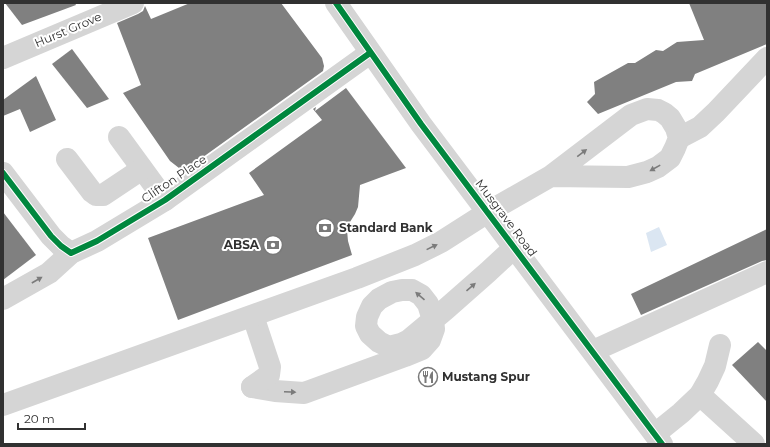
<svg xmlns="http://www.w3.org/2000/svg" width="770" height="447" font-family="Montserrat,sans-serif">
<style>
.water{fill:#dbe6f2}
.building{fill:#808080}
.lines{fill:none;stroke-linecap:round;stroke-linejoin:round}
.minor{stroke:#d5d5d5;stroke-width:22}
.cycleway-casing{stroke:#fff;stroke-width:8}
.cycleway{stroke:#00873e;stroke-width:6}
.oneway{fill:#7b7b7b}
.labels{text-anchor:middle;stroke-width:4;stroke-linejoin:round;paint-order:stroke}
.street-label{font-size:12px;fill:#313131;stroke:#fff}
.poi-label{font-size:12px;font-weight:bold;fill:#313131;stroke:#fff;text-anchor:start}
</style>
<rect width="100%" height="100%" fill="#fff"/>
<path class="water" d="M659 227 667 245 651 252 646 233Z"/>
<g class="building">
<path d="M5 3H75L76 5 22 25Z"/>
<path d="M190 3H281L322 58 324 66 323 71 185 170 179 168 170 161 123 93 141 85 117 23 138 14 143 11 145 6 151 19Z"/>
<path d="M689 3H767V44L695 74 692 81 676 82 598 114 587 102 595 94 594 82 628 63H635L656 50 663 51 677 42 704 40Z"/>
<path d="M72 49 109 99 87 108 52 64Z"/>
<path d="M36 76 56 120 30 132 20 109 3 116V100Z"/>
<path d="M346 88 406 168 360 185 358 207 355 214 350 222 347 230 348 241 352 255 178 320 148 238 264 195 249 173 322 120 313 109 316 107 315 111Z"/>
<path d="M3 212 36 255 3 280Z"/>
<path d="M767 229V260L762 261 641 315 631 294Z"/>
<path d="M758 342 767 351V402L732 365Z"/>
</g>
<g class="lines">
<g class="minor">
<path d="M336 3 421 124 662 444"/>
<path d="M3 58 133 3"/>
<path d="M119 137 165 200"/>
<path d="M679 138 700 127 716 112 767 58"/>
<path d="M67 159 92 192 96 195H103L142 169"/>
<path d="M3 173 51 236 61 246 71 253"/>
<path d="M3 299 49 273 71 253 97 241 165 200 370 53"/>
<path d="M593 351 767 272"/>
<path d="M252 387 275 391 304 393 405 356 422 349 430 340 434 329 433 320 428 304 421 295 412 290H402L392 292 379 299 372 306 367 317 366 326 370 334 379 342 389 347 401 344 409 340 433 320 446 309 488 272 515 247"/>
<path d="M252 387 269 375 270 367 255 322"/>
<path d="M700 395 754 444"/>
<path d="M3 405 357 278 415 255 441 242 488 212 551 176 631 115 647 109 658 110 664 113 670 118 676 128 679 138 675 148 670 158 658 167 647 172 628 177 551 176"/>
<path d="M655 434 681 413 700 395 708 381 715 366 720 345"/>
</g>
<g class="cycleway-casing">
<g id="cycleway">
<path d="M336 3 421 124 662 444"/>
<path d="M3 173 51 236 61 246 71 253 97 241 165 200 370 53"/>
</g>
</g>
<use href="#cycleway" class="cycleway"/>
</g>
<defs><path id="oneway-solid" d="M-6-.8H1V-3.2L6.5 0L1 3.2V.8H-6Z"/></defs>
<g class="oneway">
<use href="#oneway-solid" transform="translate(582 153) rotate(-37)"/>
<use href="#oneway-solid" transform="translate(655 168) rotate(151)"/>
<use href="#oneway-solid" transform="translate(432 247) rotate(-26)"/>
<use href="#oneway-solid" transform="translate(37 280) rotate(-30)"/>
<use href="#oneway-solid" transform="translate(471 287) rotate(-41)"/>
<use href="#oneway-solid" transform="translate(420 296) rotate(-139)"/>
<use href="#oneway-solid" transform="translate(290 392) rotate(3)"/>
</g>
<defs>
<g id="bank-ring" transform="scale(1)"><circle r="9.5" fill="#fff" stroke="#797979" stroke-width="1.5"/><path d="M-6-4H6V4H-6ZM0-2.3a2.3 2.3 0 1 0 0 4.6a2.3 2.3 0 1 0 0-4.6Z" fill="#797979"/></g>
<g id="restaurant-ring" transform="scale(1)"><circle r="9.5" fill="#fff" stroke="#797979" stroke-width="1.5"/><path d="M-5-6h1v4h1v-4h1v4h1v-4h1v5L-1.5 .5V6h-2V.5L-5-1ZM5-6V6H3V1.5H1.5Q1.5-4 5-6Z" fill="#797979"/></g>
</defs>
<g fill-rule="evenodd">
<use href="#bank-ring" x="325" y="228"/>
<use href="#bank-ring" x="273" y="245"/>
<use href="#restaurant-ring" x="428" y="377"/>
</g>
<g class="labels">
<g class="street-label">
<text transform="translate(68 30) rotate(-23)" y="4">Hurst Grove</text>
<text transform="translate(174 179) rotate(-34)" y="4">Clifton Place</text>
<text transform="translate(506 218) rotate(53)" y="4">Musgrave Road</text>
</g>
<g class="poi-label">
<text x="339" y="232">Standard Bank</text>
<text x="259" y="249" text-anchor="end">ABSA</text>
<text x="442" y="381">Mustang Spur</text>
</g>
</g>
<rect width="770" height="447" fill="none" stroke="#313131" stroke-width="8"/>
<path d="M18 423v6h67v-6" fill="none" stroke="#313131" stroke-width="2"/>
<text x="24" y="423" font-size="12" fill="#313131" stroke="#ffffff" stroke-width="3" paint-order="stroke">20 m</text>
</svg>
